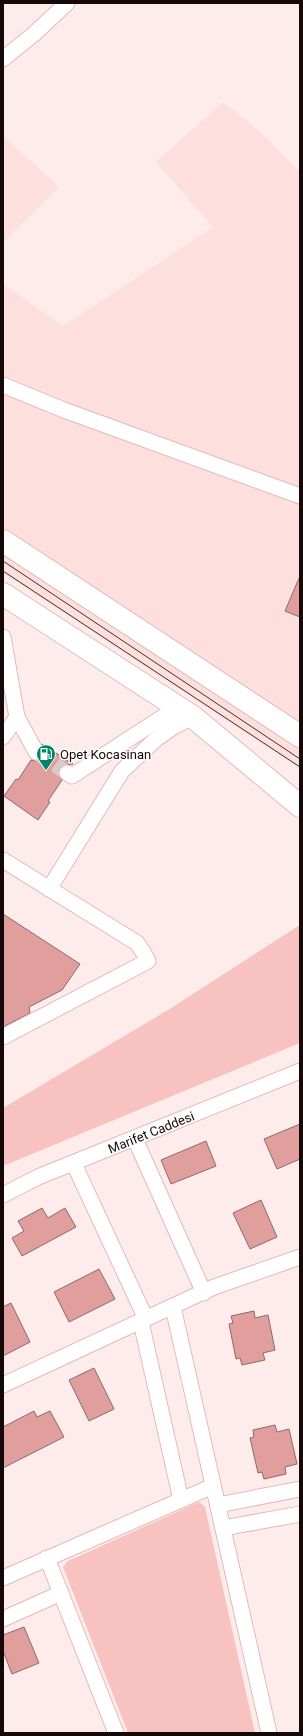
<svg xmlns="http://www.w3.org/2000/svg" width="303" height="1736" font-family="Roboto,sans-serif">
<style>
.built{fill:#fddfdd}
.green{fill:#f8c2c0}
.building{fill:#e09f9d;stroke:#8e6968}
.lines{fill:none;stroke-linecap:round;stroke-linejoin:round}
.minor-tunnel{stroke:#dacac9;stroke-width:15;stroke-dasharray:15 8;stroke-linecap:butt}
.minor-casing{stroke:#e2bab8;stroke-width:17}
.highway-casing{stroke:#e2bab8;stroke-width:24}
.minor{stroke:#fff;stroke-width:15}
.highway{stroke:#fff;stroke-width:22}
.tram{stroke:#3e3030;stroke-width:1}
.labels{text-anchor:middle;stroke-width:3;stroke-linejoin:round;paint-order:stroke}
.poi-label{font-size:13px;fill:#150808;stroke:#fefefe;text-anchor:start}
.street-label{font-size:13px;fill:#150808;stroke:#fefefe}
</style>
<rect width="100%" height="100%" fill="#fdeceb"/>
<g class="built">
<path d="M223 102 265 136 300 172V769L3 573V284L63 326 213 227 156 162Z"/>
<path d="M3 136 59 187 3 242Z"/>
</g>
<g class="green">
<path d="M300 925V1043L3 1166V1108L168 1010Z"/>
<path d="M199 1502 205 1507 255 1733H128L63 1567 68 1561Z"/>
</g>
<g class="building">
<path d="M300 576V617L285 611Z"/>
<path d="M42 744 73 764 63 765 60 768 58 773 62 780 48 801 50 802 38 820 4 796 16 779 18 780 31 760 36 761 43 757 45 752Z"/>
<path d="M3 914 80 964 62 990 29 1007 30 1013 3 1027Z"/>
<path d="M300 1124V1159L277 1169 264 1139Z"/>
<path d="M206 1141 216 1166 171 1184 161 1160Z"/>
<path d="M261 1200 277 1237 250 1249 233 1213Z"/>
<path d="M42 1208 48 1218 65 1208 76 1227 22 1256 12 1238 24 1231 18 1221Z"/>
<path d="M99 1269 115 1299 69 1322 54 1292Z"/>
<path d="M11 1303 30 1342 3 1356V1307Z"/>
<path d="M254 1311 255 1318 268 1315 275 1350 263 1353 265 1360 242 1365 240 1358 236 1359 229 1324 233 1323 231 1316Z"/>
<path d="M94 1368 114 1409 89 1421 69 1380Z"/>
<path d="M34 1411 37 1417 50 1411 64 1437 3 1468V1427Z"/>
<path d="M275 1425 277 1432 289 1429 297 1464 285 1467 286 1474 264 1479 262 1472 258 1473 250 1438 254 1437 253 1430Z"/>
<path d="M24 1627 39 1663 12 1674 3 1651V1635Z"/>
</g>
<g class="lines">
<path class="minor-tunnel" d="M36 752 67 773"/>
<g class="minor-casing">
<g id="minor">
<path d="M3 59 34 34 67 3"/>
<path d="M3 385 64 410 300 496"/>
<path d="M3 637 17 717 36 752"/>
<path d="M3 737 17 717"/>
<path d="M67 773 72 776 178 707"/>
<path d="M3 860 137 943 143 952 148 961 3 1037"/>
<path d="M49 889 122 771 155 740 173 727 193 717"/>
<path d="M135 1139 204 1293"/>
<path d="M74 1164 146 1319"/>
<path d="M3 1195 38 1177 300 1071"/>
<path d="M173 1307 269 1733"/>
<path d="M141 1322 181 1500"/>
<path d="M3 1385 214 1287 300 1257"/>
<path d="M218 1505 300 1489"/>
<path d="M223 1528 300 1514"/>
<path d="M47 1558 116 1733"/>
<path d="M3 1578 213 1486"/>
<path d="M3 1619 61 1593"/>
</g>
</g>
<g class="highway-casing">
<g id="highway">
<path d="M3 541 300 736"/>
<path d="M3 594 193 717 300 806"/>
</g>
</g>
<use href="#minor" class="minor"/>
<use href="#highway" class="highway"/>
<g class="tram">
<path d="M3 561 300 759"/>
<path d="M3 571 300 767"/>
</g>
</g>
<defs>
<g id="fuel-pin" transform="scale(1)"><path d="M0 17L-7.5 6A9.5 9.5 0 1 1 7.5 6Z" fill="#008569" stroke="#fefefe"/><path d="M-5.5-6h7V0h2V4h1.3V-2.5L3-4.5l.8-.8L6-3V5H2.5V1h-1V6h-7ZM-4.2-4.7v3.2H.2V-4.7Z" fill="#fff"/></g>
</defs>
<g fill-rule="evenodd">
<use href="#fuel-pin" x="46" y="754"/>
</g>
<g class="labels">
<g class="poi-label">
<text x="60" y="759">Opet Kocasinan</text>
</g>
<g class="street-label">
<text transform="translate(151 1132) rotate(-22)" y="5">Marifet Caddesi</text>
</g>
</g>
<rect width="303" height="1736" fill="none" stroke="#150808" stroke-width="8"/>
</svg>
